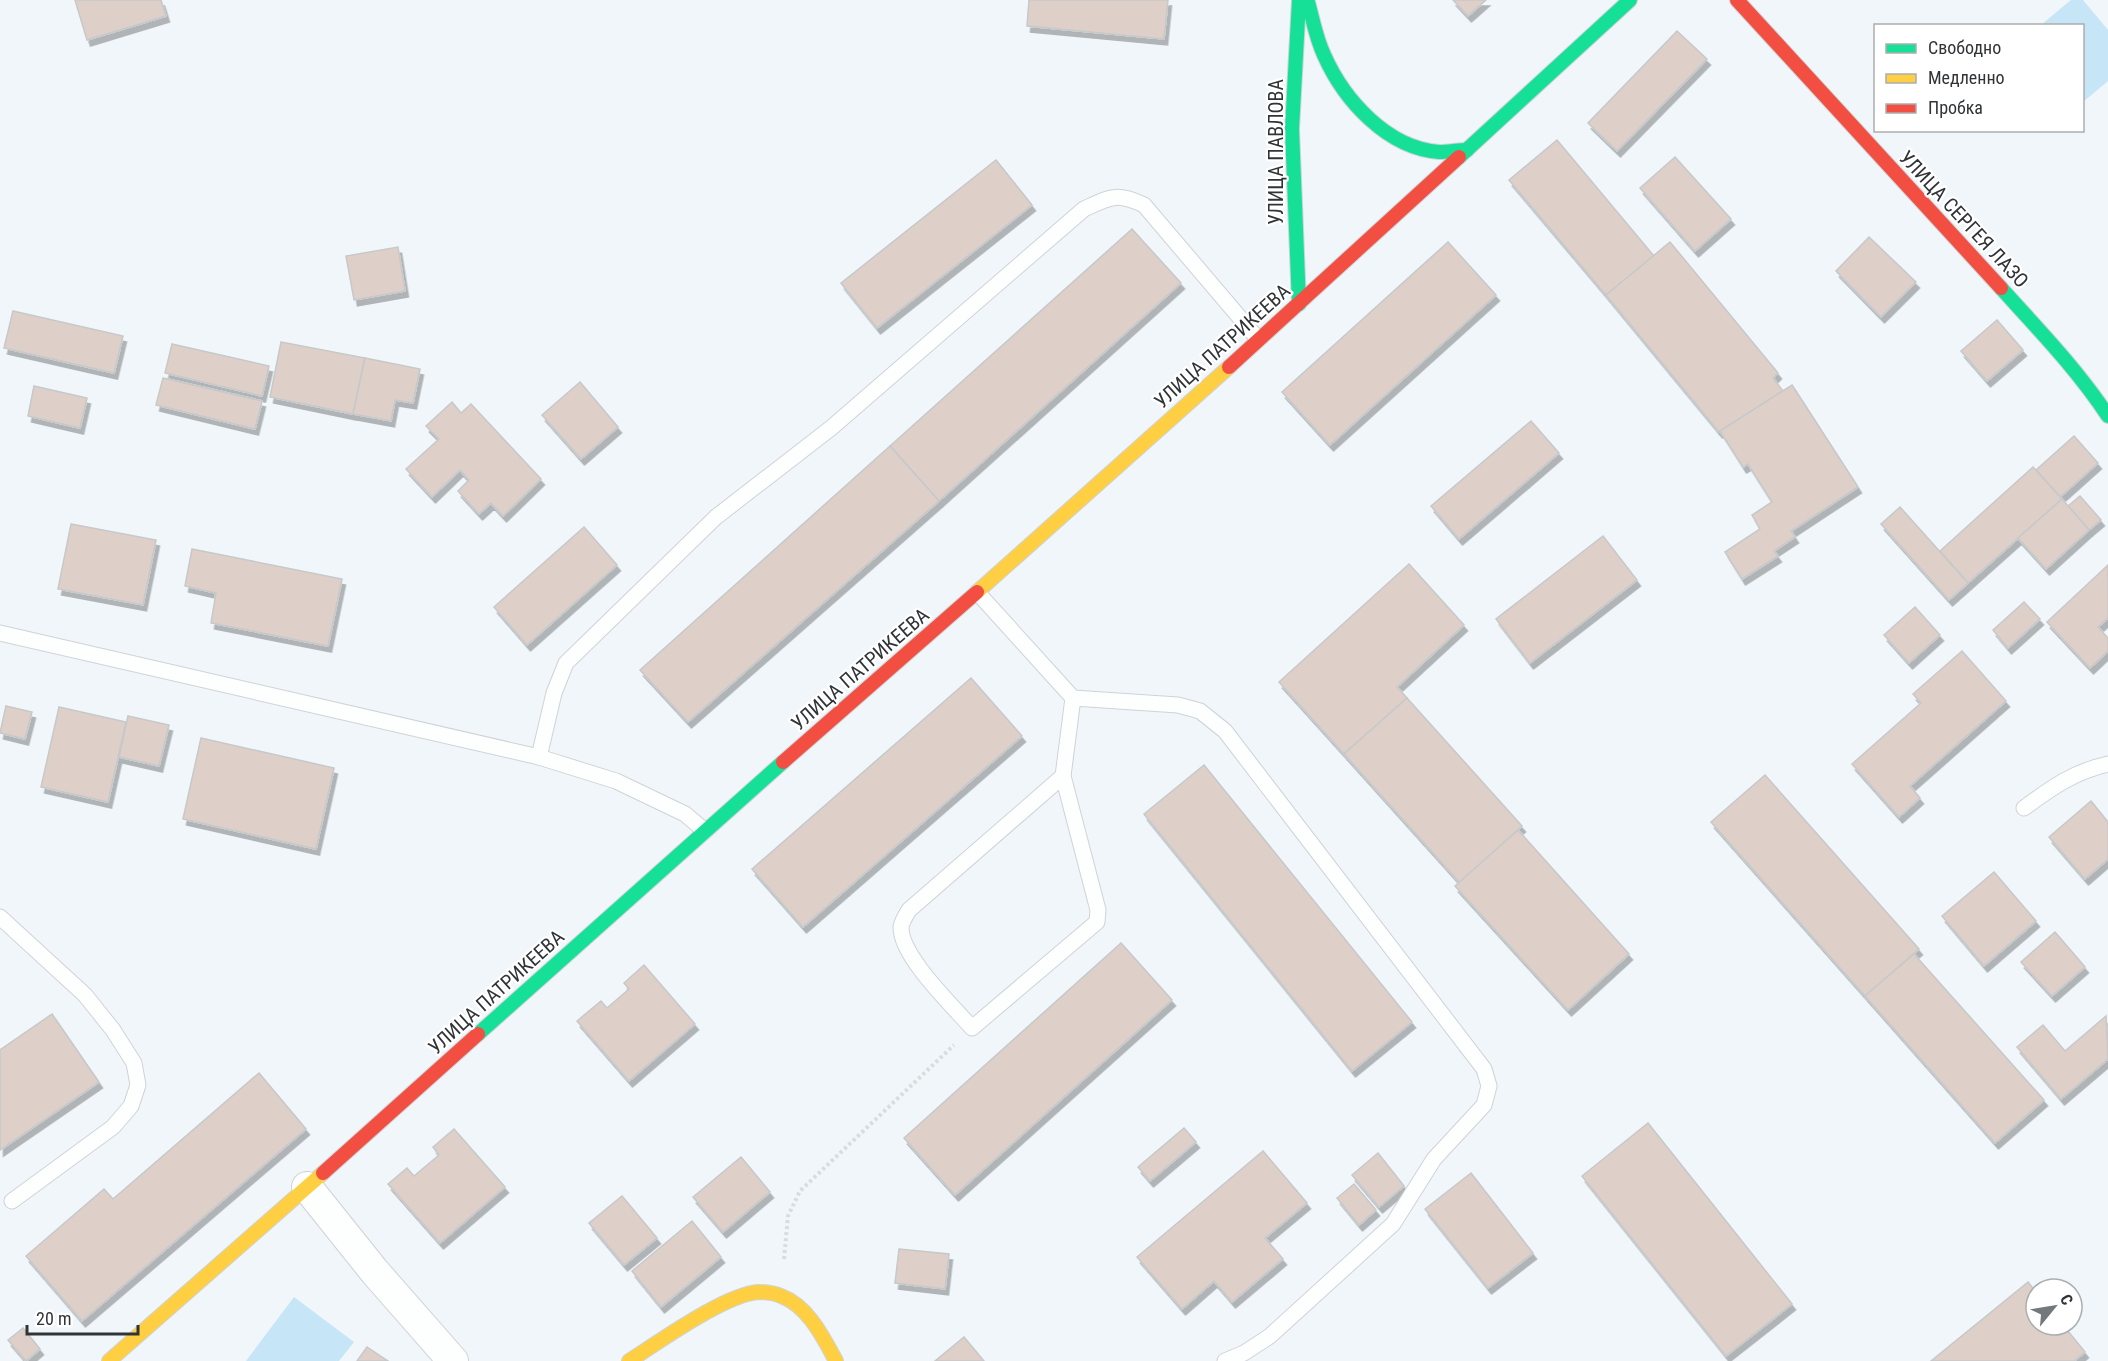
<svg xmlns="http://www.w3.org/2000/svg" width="2108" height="1361" font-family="'Roboto Condensed',sans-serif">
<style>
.green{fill:#c6e6f7}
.building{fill:#ded0c8;stroke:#c7c8c9;stroke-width:1.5;filter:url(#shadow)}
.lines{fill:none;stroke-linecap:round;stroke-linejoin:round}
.lane-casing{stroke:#cfd3d6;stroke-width:17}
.street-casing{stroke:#cfd3d6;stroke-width:32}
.fast-casing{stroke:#cfd3d6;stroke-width:16}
.slow-casing{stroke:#cfd3d6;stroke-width:16}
.jam-casing{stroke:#cfd3d6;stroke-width:16}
.path{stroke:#dadcdc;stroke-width:4;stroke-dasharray:3 3;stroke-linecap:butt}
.lane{stroke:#fdfefe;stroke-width:15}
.street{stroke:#fdfefe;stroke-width:30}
.fast{stroke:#16e098;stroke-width:14}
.slow{stroke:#ffcf43;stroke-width:14}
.jam{stroke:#f24e42;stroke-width:14}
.labels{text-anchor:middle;stroke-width:4.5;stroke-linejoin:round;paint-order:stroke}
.street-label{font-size:20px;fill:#303436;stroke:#fff}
</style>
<defs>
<filter id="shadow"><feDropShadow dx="3.5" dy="6" stdDeviation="0" flood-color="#0004"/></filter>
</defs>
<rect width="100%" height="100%" fill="#f0f6fa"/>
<g class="green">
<path d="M2071 0H2083L2108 30V81L2083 102 2082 26 2041 25Z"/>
<path d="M294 1297 354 1342 339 1361H246Z"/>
</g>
<g class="building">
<path d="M75 0H161L166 16 87 40Z"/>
<path d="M1029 0H1168L1164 39 1027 26Z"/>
<path d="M1453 0H1486L1468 16Z"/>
<path d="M1677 31 1707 59 1617 151 1588 123Z"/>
<path d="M1557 140 1654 256 1606 295 1509 180Z"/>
<path d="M1675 157 1731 219 1695 251 1640 188Z"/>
<path d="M996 160 1032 205 877 328 841 283Z"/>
<path d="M1132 229 1181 283 939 501 890 446Z"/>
<path d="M1869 237 1916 282 1881 317 1836 271Z"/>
<path d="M1448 242 1496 295 1330 445 1282 392Z"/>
<path d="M1670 242 1778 373 1773 378 1783 391 1719 432 1606 295Z"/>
<path d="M398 247 405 291 354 300 346 256Z"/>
<path d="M13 311 123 336 114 373 4 348Z"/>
<path d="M1997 320 2023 350 1987 381 1961 351Z"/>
<path d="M281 342 365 358 353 414 270 397Z"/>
<path d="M172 344 269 366 262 396 165 373Z"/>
<path d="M365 358 420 369 413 403 395 400 391 421 353 414Z"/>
<path d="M163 378 262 401 255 429 156 405Z"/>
<path d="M580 382 618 427 581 459 542 415Z"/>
<path d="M1792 385 1858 487 1791 531 1795 537 1774 551 1778 556 1742 579 1725 552 1760 529 1752 515 1772 502 1748 464 1743 467 1720 431Z"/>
<path d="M34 386 87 398 80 428 28 416Z"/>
<path d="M452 402 461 413 471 404 541 479 503 516 491 503 479 514 458 491 469 480 460 470 432 497 406 469 439 439 426 426Z"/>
<path d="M1531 421 1559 453 1459 539 1431 506Z"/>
<path d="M2074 436 2098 463 2060 497 2036 470Z"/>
<path d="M890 446 939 501 688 722 640 670Z"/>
<path d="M2033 467 2062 499 1968 583 1940 551Z"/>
<path d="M2080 496 2101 520 2089 530 2068 506Z"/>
<path d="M2062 499 2089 530 2046 569 2018 538Z"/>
<path d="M1900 507 1968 583 1949 600 1881 524Z"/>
<path d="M71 524 156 540 143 605 58 589Z"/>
<path d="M584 527 617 565 527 645 494 607Z"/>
<path d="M1603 536 1637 580 1530 663 1496 619Z"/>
<path d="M192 549 342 579 328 646 211 623 216 593 185 586Z"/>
<path d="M1409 564 1464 625 1397 687 1407 698 1344 754 1279 682Z"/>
<path d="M2108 565V618L2098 627 2108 638V651L2090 668 2047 622Z"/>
<path d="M2024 602 2040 619 2008 648 1993 630Z"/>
<path d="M1915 607 1940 635 1909 663 1884 635Z"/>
<path d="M1962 651 2006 701 1910 786 1920 798 1899 817 1852 764 1921 703 1913 694Z"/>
<path d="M971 678 1022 736 803 927 752 869Z"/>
<path d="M1407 698 1522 826 1460 883 1344 754Z"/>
<path d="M6 706 32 712 25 739 0 733Z"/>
<path d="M59 707 126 722 108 802 41 787Z"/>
<path d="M128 716 169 725 159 766 119 757Z"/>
<path d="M201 738 334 768 316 849 183 819Z"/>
<path d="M1204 765 1412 1022 1352 1071 1144 814Z"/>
<path d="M1765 775 1919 949 1865 996 1711 822Z"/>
<path d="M2091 801 2108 822V859L2085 879 2049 837Z"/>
<path d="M1518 830 1629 954 1568 1010 1455 886Z"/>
<path d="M1994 872 2036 921 1984 966 1942 916Z"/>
<path d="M2055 932 2085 967 2052 996 2021 962Z"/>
<path d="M1121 943 1172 1000 955 1195 904 1138Z"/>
<path d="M1914 954 2044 1100 1995 1143 1865 996Z"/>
<path d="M644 965 695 1024 629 1081 577 1021 601 1001 607 1008 629 989 624 983Z"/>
<path d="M52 1014 99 1082 0 1150V1050Z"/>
<path d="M2106 1016 2108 1059 2061 1099 2017 1047 2043 1025 2065 1051Z"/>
<path d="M259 1073 306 1129 82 1321 26 1256 104 1189 113 1199Z"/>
<path d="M1648 1123 1792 1304 1726 1356 1582 1176Z"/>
<path d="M1184 1128 1196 1142 1150 1181 1138 1167Z"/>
<path d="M454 1129 505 1187 440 1243 388 1184 407 1168 414 1176 439 1155 433 1147Z"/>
<path d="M1263 1151 1307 1203 1265 1238 1283 1259 1232 1302 1214 1281 1182 1309 1137 1257Z"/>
<path d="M1378 1153 1404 1186 1379 1207 1352 1175Z"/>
<path d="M741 1157 770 1192 723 1232 693 1197Z"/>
<path d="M1471 1173 1533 1253 1488 1288 1425 1209Z"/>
<path d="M1354 1184 1376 1210 1359 1225 1337 1198Z"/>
<path d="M622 1196 657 1238 624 1265 589 1223Z"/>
<path d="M692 1221 721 1257 661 1307 632 1271Z"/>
<path d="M899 1249 949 1254 945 1289 895 1283Z"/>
<path d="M2028 1282 2036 1292V1325H2063L2085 1352 2074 1361H1931Z"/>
<path d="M23 1328 40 1349 26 1361 8 1340Z"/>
<path d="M964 1337 984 1361H935Z"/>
<path d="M367 1347 388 1361H357Z"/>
</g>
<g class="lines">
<g class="lane-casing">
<g id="lane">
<path d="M977 592 1073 698 1178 705 1200 711 1225 731 1484 1069 1489 1086 1484 1105 1434 1159 1393 1224 1270 1336 1244 1353 1225 1361"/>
<path d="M0 633 539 757 616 781 685 814 705 831"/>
<path d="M539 757 554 693 566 663 716 517 831 428 1084 209C1110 197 1116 192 1144 205L1258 339"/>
<path d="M1063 776 909 910C906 915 902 921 901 927 900 956 953 1006 972 1028L1097 922 1098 910 1063 776 1073 698"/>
<path d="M2024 808C2051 788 2075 771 2108 764"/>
<path d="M0 917 85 995 113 1030 134 1063 138 1085 131 1106 113 1127 12 1201"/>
</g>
</g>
<g class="street-casing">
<path id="street" d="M307 1187 375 1272 453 1361"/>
</g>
<g class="fast-casing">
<g id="fast">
<path d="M1299 0 1292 129 1299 304"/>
<path d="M1308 2C1313 20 1316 38 1324 55 1344 100 1387 148 1439 152 1449 152 1458 150 1467 150"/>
<path d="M1459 157 1630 0"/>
<path d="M2001 288C2038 329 2077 369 2108 416"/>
<path d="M478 1034 783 762"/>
</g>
</g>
<g class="slow-casing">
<g id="slow">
<path d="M977 592 1229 367"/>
<path d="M109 1361 323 1173"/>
<path d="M629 1361C659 1342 724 1295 758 1292 765 1292 774 1293 781 1296 808 1306 823 1337 836 1361"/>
</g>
</g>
<g class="jam-casing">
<g id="jam">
<path d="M1737 0 2001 288"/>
<path d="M1229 367 1459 157"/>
<path d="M783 762 977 592"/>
<path d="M323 1173 478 1034"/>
</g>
</g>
<path class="path" d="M784 1259 788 1216 800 1191 954 1045"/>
<use href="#lane" class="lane"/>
<use href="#street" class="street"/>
<use href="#fast" class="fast"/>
<use href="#slow" class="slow"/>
<use href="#jam" class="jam"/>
</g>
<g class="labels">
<g class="street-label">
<text transform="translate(1276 152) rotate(-90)" y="7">УЛИЦА ПАВЛОВА</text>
<text transform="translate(1964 219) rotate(47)" y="7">УЛИЦА СЕРГЕЯ ЛАЗО</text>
<text transform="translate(1222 346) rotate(-42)" y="7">УЛИЦА ПАТРИКЕЕВА</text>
<text transform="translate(860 669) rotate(-41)" y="7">УЛИЦА ПАТРИКЕЕВА</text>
<text transform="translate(496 992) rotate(-42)" y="7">УЛИЦА ПАТРИКЕЕВА</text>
</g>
</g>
<rect x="1874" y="24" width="210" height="108" fill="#ffffff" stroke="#acaeaf" stroke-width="1.5"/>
<rect x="1886" y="44" width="30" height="9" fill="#16e098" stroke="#acaeaf" stroke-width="1.5"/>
<text x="1928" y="54" font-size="18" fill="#303436">Свободно</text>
<rect x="1886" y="74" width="30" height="9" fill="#ffcf43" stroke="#acaeaf" stroke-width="1.5"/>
<text x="1928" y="84" font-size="18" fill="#303436">Медленно</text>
<rect x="1886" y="104" width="30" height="9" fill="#f24e42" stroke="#acaeaf" stroke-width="1.5"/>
<text x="1928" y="114" font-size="18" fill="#303436">Пробка</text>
<g transform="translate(2054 1307) rotate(60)"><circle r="28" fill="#ffffff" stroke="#acaeaf" stroke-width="1.5"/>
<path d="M0-4.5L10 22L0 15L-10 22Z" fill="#73787b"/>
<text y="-9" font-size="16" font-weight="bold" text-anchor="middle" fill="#303436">С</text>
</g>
<path d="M27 1325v9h111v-9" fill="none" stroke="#303436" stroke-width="3"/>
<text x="36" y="1325" font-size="18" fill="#303436" stroke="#ffffff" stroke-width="4.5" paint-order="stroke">20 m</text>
</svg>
